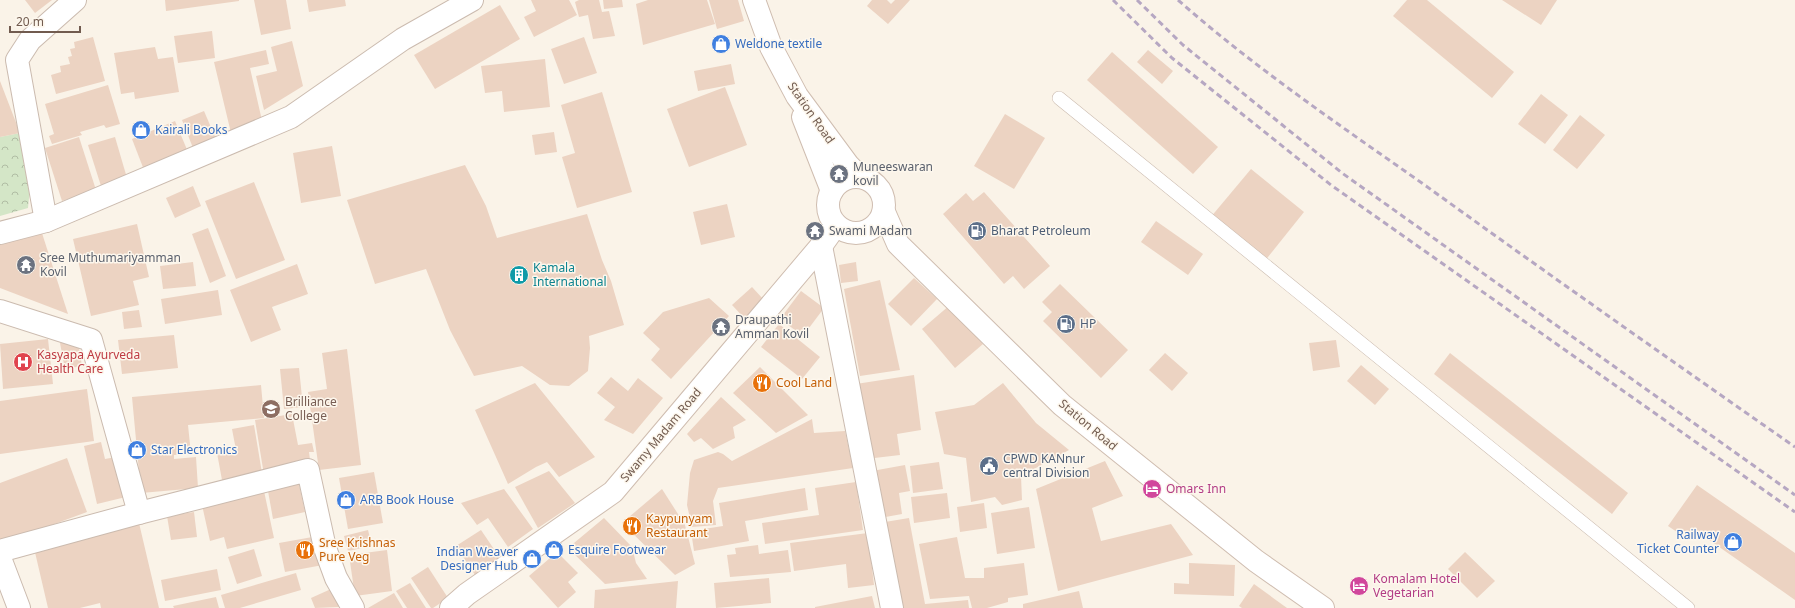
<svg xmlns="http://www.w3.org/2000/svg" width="1795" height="608" font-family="'Noto Sans',sans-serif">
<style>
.park{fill:url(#park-crowns)}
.building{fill:#ecd3c2}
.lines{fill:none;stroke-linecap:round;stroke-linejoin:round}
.lane-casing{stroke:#cbbbaf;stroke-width:14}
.street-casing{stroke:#cbbbaf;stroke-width:24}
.secondary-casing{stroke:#cfbdb0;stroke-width:24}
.lane{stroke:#fff;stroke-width:13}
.street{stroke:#fff;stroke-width:22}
.secondary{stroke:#fff;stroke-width:22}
.rail{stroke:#b6a7c2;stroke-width:3;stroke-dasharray:6 4;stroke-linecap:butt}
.labels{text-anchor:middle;stroke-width:3;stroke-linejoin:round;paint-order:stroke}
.shop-label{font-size:12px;fill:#366cbe;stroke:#fdf7ed;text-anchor:start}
.street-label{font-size:12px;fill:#715b4f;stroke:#fdf7ed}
.worship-label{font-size:12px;fill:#5b616d;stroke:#fdf7ed;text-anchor:start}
.service-label{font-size:12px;fill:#4e5e75;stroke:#fdf7ed;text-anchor:start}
.culture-label{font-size:12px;fill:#0d838f;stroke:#fdf7ed;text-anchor:start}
.health-label{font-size:12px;fill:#be3a42;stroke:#fdf7ed;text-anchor:start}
.food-label{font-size:12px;fill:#c56008;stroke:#fdf7ed;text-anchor:start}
.education-label{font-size:12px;fill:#785e54;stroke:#fdf7ed;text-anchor:start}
.hotel-label{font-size:12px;fill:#b23c85;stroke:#fdf7ed;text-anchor:start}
</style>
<defs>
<pattern id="park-crowns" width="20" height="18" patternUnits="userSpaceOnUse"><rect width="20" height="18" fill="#d4e6c7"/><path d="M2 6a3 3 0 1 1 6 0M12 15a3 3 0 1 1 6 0" fill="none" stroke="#b0bda4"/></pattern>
</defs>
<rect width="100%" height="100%" fill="#faf3e8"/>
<path class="park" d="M20 133 30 188 28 208 0 216V137Z"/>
<g class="building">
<path d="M25 0H52L35 13Z"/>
<path d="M165 0H239V1L166 11Z"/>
<path d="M254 0H286L291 29 261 35Z"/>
<path d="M307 0H345L346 6 309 12Z"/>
<path d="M531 0H569L577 15 534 37 524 17 536 11Z"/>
<path d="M579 0H599L602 12 609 11 615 36 593 39 588 15 579 17 575 2Z"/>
<path d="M603 0H622L623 7 604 9Z"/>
<path d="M648 0H707L715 24 643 45 636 4Z"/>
<path d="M709 0H738L744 21 717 29Z"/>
<path d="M872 0H887L891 4 895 0H910L888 24 867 6Z"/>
<path d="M1407 0H1427L1514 72 1492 98 1393 16Z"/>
<path d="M1502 0H1557L1541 25Z"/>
<path d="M500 5 520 39 435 89 414 55Z"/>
<path d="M212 31 215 58 178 63 174 36Z"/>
<path d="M93 37 105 81 56 94 51 75 61 72 60 66 70 64 68 57 72 56 70 49 75 48 74 42Z"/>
<path d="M584 37 597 73 564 84 551 49Z"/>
<path d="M292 41 303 86 264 110 256 76 277 71 271 47Z"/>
<path d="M155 47 158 59 173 57 179 92 135 99 134 92 121 94 114 53Z"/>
<path d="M266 50 269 64 250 68 263 125 231 133 214 62Z"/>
<path d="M1148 50 1173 71 1162 84 1137 62Z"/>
<path d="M1112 52 1218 147 1193 174 1087 80Z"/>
<path d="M545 59 550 107 504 112 502 91 485 93 481 66Z"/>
<path d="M731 64 735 84 698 91 694 71Z"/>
<path d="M0 81 20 133 0 137Z"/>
<path d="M108 85 120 124 106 128 104 125 80 132 82 135 52 144 49 136 54 134 45 104Z"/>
<path d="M725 87 747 145 689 167 667 109Z"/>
<path d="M602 92 632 192 577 208 562 157 575 153 561 105Z"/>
<path d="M1541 94 1568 115 1545 144 1518 124Z"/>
<path d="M204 111 216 139 193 148 182 120Z"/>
<path d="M1005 114 1045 138 1014 189 974 166Z"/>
<path d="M1580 115 1605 135 1577 169 1553 150Z"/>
<path d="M175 121 188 152 144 170 132 139Z"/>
<path d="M554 132 557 152 535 155 532 135Z"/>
<path d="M79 137 96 190 62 201 45 148Z"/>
<path d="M115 137 127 178 101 186 88 145Z"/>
<path d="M332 146 341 196 301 203 293 153Z"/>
<path d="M465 165 486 206 497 238 587 214 602 260 611 281 624 325 589 336 590 348 588 371 569 386 550 385 522 366 474 376 450 330 426 269 375 284 347 200Z"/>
<path d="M1251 169 1304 212 1264 262 1210 218Z"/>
<path d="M254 182 285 260 236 279 205 201Z"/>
<path d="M193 186 201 206 175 218 166 198Z"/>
<path d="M984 192 1050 266 1024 289 1013 276 1004 284 943 214 966 193 973 201Z"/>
<path d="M727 204 735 237 701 245 693 212Z"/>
<path d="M1156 221 1203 254 1188 275 1141 242Z"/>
<path d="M137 224 149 277 133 281 139 305 91 316 73 239Z"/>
<path d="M208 228 226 276 210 283 192 234Z"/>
<path d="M41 230 68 314 0 288V242Z"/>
<path d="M193 262 196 286 163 289 160 266Z"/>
<path d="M856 262 858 281 841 283 839 265Z"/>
<path d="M297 264 308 294 272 307 281 330 251 342 230 290Z"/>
<path d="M914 278 937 299 911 326 888 304Z"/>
<path d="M880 280 900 370 860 376 844 289Z"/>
<path d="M1060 284 1128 350 1101 378 1043 321 1052 312 1042 302Z"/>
<path d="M752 287 765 301 746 320 732 305Z"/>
<path d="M218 290 222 315 165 324 161 299Z"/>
<path d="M801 291 824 308 803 336 780 319Z"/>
<path d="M709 298 729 316 671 379 651 360 660 349 643 333 663 312Z"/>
<path d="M950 305 983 344 955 368 922 329Z"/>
<path d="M139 310 142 327 124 329 122 312Z"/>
<path d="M779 324 820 357 802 379 761 347Z"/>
<path d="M174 335 178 368 122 374 118 340Z"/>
<path d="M48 339 53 384 3 389 0 344Z"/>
<path d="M1336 340 1340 367 1313 371 1309 343Z"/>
<path d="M78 341 82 366 65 369 60 343Z"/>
<path d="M347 349 361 465 319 470 308 392 327 389 322 353Z"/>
<path d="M1165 353 1188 373 1172 391 1149 370Z"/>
<path d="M1450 353 1628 493 1612 514 1434 374Z"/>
<path d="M1361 365 1389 389 1375 405 1347 381Z"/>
<path d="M760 367 808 415 776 433 733 393Z"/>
<path d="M299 368 303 407 284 409 280 369Z"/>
<path d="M914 375 921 430 897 434 900 455 866 459 856 384Z"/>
<path d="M611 377 628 391 638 378 663 398 633 434 604 420 615 407 597 393Z"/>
<path d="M535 383 595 457 559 477 547 462 536 467 508 484 475 410Z"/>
<path d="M1003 383 1036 423 1069 450 1021 476 1022 500 1002 505 995 497 971 502 966 458 944 454 935 412 974 405Z"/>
<path d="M261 385 264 418 188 425 191 454 174 455V459L196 457 198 488 141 493 132 397Z"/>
<path d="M87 389 94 441 0 454V401Z"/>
<path d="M721 397 746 420 733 427 735 438 713 449 701 438 694 442 687 434Z"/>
<path d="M292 414 298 445 312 443 314 452H309L311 468 264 475 255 420Z"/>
<path d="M812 419 814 433 845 431 853 468 718 488 713 501 716 525 692 527 687 505 690 473 694 460 718 452 723 454 732 461Z"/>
<path d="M254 425 262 473 222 480 217 453 236 450 232 429Z"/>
<path d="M101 442 105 459 121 456 130 496 97 504 84 446Z"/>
<path d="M67 458 87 512 0 544V483Z"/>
<path d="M1105 461 1123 496 1092 508 1101 541 1171 524 1193 555 1058 591 1036 489Z"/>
<path d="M939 462 943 489 913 493 910 466Z"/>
<path d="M905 465 910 491 899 493 902 514 880 518 872 471Z"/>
<path d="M549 471 575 503 538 528 515 487Z"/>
<path d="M374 472 383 523 348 529 339 478Z"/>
<path d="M856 482 863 530 765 544 762 523 819 515 815 488Z"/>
<path d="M299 484 305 512 273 519 268 491Z"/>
<path d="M1697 485 1795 553V600L1692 528 1686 538 1668 526Z"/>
<path d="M805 488 808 510 745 521 749 541 694 551 691 531 723 526 719 503Z"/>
<path d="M504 489 533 529 508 547 488 518 477 525 461 503Z"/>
<path d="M662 489 685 525 695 564 675 575 622 523Z"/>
<path d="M264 491 274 538 227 549 224 537 210 541 202 505Z"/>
<path d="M947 493 950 518 914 523 911 497Z"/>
<path d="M984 503 987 528 960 532 957 507Z"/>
<path d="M1029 507 1035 548 997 554 991 513Z"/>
<path d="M194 512 197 537 171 540 167 516Z"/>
<path d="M604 518 632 547 636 563 647 579 605 584 568 548Z"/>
<path d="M909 518 925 604 968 600 969 608H900L885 522Z"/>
<path d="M139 523 159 608H101L100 603 80 608H48L34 548Z"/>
<path d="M368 530 372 546 348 551 344 536Z"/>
<path d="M481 530 504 564 479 581 456 546Z"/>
<path d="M868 533 874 585 848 588 846 564 794 571 790 543Z"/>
<path d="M318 536 323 565 285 572 279 543Z"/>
<path d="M957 537 965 578H984V568L1024 563 1028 595 1008 598V602L987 608H972L969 596 930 599 919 544Z"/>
<path d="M758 545 759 554 788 550 791 572 730 577 727 555 736 554 735 548Z"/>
<path d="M254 549 262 576 237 584 228 557Z"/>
<path d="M387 550 392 591 355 596 349 555Z"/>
<path d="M557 552 578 573 568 582 576 592 558 608 529 576Z"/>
<path d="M1465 552 1495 581 1477 598 1448 569Z"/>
<path d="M1189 563 1235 565 1234 596 1174 594V583L1189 584Z"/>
<path d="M428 567 448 598 433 608H431L411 578Z"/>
<path d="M217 569 221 590 165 601 161 580Z"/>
<path d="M296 573 301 590 240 608H225L221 595Z"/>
<path d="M769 578 771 603 716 608 714 583Z"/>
<path d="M678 581 676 608H594L595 590Z"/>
<path d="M410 583 426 608H407L396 591Z"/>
<path d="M1254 584 1287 608H1242L1239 606Z"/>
<path d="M331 589 339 607 315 608 311 598Z"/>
<path d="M1079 591 1083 608H1023V604Z"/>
<path d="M394 593 403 608H368Z"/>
<path d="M872 596 875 608H815V607Z"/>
<path d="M216 597 219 608H174L173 606Z"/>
</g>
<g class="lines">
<g class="lane-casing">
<path id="lane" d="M1059 98 1688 608"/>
</g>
<g class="street-casing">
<g id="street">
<path d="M46 221 17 60 30 40 75 0"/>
<path d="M0 233 46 221 291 117 403 39 472 0"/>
<path d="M821 246 892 608"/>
<path d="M0 311 91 340 139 513"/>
<path d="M0 551 139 513 308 470 325 548 336 578 353 608"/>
<path d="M0 558 19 608"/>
</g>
</g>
<g class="secondary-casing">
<g id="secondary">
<path d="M754 0 771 47 797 96 848 165 860 177"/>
<path d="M803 117 832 191"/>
<circle cx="856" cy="205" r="28"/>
<path d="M884 212 898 244 1062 405 1256 561 1323 608"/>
<path d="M451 608 467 594 613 492 821 246 836 225"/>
</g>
</g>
<use href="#lane" class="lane"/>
<use href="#street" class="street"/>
<use href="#secondary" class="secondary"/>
<g class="rail">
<path d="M1113 0 1172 58 1331 185 1795 512"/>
<path d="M1137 0 1183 45 1342 173 1795 495"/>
<path d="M1178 0C1255 68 1341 126 1426 186 1548 274 1672 361 1795 447"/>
</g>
</g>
<defs>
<g id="shop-disc" transform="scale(1)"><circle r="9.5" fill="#3f7fe0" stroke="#fdf7ed"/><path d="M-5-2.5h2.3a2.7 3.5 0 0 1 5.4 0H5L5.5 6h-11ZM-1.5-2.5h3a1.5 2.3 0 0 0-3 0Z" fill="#fff"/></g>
<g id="temple-disc" transform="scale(1)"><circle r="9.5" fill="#6b7280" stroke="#fdf7ed"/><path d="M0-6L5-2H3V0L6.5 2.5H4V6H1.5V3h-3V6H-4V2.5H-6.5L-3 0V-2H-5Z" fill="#fff"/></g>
<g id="fuel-disc" transform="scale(1)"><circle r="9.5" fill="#5c6f8a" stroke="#fdf7ed"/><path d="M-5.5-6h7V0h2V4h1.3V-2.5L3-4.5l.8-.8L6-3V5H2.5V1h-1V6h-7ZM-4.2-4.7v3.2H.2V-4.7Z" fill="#fff"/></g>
<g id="building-disc" transform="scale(1)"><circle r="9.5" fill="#0f9aa8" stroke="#fdf7ed"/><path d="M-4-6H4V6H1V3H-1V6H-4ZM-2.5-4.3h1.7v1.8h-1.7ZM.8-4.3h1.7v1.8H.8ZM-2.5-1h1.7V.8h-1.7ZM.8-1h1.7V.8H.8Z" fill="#fff"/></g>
<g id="hospital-disc" transform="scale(1)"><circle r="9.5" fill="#e0444e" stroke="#fdf7ed"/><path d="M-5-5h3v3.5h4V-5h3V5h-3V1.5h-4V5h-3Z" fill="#fff"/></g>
<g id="restaurant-disc" transform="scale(1)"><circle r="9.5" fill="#e8710a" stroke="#fdf7ed"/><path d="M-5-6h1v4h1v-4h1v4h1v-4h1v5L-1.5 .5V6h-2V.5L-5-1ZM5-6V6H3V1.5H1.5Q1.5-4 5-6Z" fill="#fff"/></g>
<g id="university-disc" transform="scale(1)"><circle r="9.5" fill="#8d6e63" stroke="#fdf7ed"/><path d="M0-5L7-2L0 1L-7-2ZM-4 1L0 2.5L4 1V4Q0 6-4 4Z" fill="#fff"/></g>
<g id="civic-disc" transform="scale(1)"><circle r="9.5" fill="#5c6f8a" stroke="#fdf7ed"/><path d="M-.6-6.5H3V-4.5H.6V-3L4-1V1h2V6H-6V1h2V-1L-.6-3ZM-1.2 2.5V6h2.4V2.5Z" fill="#fff"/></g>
<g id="hotel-disc" transform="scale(1)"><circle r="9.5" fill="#d1479c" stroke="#fdf7ed"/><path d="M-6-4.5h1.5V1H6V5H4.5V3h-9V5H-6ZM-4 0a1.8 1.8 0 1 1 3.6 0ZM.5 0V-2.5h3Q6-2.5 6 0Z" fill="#fff"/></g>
</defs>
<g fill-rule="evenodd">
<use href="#shop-disc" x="721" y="44"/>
<use href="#shop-disc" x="141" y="130"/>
<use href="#temple-disc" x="839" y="174"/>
<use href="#temple-disc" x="815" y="231"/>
<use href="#fuel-disc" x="977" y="231"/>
<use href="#temple-disc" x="26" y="265"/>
<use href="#building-disc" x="519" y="275"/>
<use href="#fuel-disc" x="1066" y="324"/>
<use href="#temple-disc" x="721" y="327"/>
<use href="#hospital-disc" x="23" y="362"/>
<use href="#restaurant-disc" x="762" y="383"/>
<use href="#university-disc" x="271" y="409"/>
<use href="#shop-disc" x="137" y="450"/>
<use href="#civic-disc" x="989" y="466"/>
<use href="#hotel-disc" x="1152" y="489"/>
<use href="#shop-disc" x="346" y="500"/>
<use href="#restaurant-disc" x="632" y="526"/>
<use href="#shop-disc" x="1733" y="542"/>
<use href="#restaurant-disc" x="305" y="550"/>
<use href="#shop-disc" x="554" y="550"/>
<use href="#shop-disc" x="532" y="559"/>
<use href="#hotel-disc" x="1359" y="586"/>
</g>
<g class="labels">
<g class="shop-label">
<text x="735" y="48">Weldone textile</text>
<text x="155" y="134">Kairali Books</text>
<text x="151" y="454">Star Electronics</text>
<text x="360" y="504">ARB Book House</text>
<text x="1719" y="539" text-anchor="end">Railway<tspan x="1719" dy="14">Ticket Counter</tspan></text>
<text x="568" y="554">Esquire Footwear</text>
<text x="518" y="556" text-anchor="end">Indian Weaver<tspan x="518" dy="14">Designer Hub</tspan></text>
</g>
<g class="street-label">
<text transform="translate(811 113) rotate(55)" y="4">Station Road</text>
<text transform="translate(1088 425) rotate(40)" y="4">Station Road</text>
<text transform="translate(661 435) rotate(-50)" y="4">Swamy Madam Road</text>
</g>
<g class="worship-label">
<text x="853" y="171">Muneeswaran<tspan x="853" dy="14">kovil</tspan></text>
<text x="829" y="235">Swami Madam</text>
<text x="40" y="262">Sree Muthumariyamman<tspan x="40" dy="14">Kovil</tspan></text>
<text x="735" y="324">Draupathi<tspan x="735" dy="14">Amman Kovil</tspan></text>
</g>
<g class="service-label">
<text x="991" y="235">Bharat Petroleum</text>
<text x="1080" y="328">HP</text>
<text x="1003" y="463">CPWD KANnur<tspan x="1003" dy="14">central Division</tspan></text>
</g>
<g class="culture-label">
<text x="533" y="272">Kamala<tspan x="533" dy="14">International</tspan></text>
</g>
<g class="health-label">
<text x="37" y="359">Kasyapa Ayurveda<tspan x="37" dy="14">Health Care</tspan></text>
</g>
<g class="food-label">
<text x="776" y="387">Cool Land</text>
<text x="646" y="523">Kaypunyam<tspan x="646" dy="14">Restaurant</tspan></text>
<text x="319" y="547">Sree Krishnas<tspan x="319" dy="14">Pure Veg</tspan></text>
</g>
<g class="education-label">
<text x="285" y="406">Brilliance<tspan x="285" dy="14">College</tspan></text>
</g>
<g class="hotel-label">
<text x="1166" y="493">Omars Inn</text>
<text x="1373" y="583">Komalam Hotel<tspan x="1373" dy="14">Vegetarian</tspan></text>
</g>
</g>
<path d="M10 26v6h70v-6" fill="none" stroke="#715b4f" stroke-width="2"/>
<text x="16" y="26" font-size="12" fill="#715b4f" stroke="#fdf7ed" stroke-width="3" paint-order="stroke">20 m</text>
</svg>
